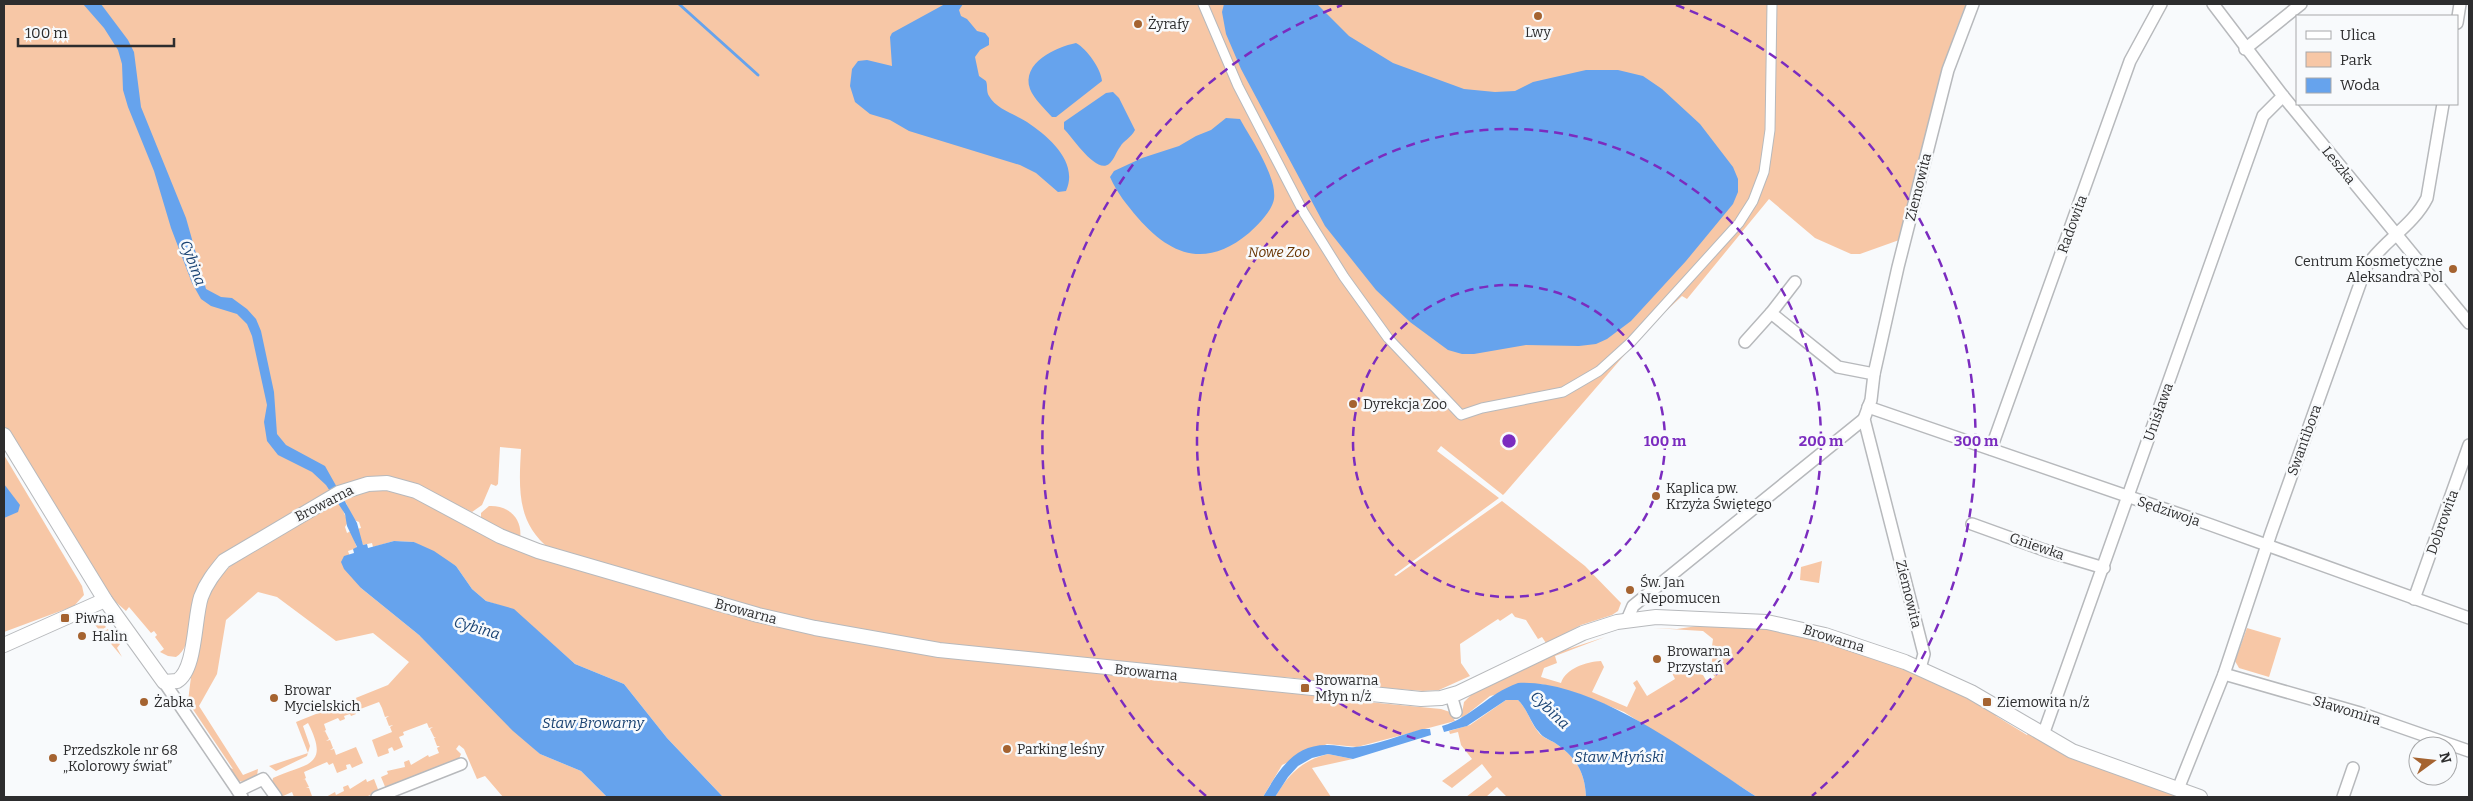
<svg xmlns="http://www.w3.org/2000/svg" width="2473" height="801" font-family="Bitter,serif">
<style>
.green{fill:#f7c7a6}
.water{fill:#66a3ed}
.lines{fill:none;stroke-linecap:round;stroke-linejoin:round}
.stream{stroke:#66a3ed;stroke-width:3}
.pedestrian-casing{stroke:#b7b9bc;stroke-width:11}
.minor-casing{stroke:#b7b9bc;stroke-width:14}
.tertiary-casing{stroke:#b7b9bc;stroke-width:16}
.pedestrian{stroke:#fff;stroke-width:9}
.minor{stroke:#fff;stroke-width:11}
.tertiary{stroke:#fff;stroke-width:14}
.ring{fill:none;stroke:#7b2cbf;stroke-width:2.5;stroke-dasharray:9 6}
.poi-dot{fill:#a56330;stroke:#f8fafc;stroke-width:2}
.labels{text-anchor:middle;stroke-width:5;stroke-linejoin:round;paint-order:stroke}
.poi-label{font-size:14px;fill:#2d2d2e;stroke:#f8fafc;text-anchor:start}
.street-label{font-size:14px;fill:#2d2d2e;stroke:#f8fafc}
.park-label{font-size:14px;font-style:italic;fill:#683401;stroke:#f8fafc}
.water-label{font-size:15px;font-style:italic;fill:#1a4373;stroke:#f8fafc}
.centre{fill:#7b2cbf;stroke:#f8fafc;stroke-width:2.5}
.ring-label{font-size:15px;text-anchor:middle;font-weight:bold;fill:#7b2cbf;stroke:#f8fafc;stroke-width:5;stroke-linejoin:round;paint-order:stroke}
</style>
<rect width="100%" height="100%" fill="#f8fafc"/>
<g class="green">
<path d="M4 4H1966C1935 79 1921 160 1902 239L1860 254H1851L1815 238 1769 199 1687 299 1682 296 1646 330 1505 493 1503 495 1441 446 1437 451 1499 498 1394 575 1396 576 1502 501 1585 566 1621 603 1618 611 1612 615 1581 625 1546 643 1542 637 1538 639 1526 620 1515 617 1512 613 1500 621 1498 619 1460 644 1461 663 1470 676 1439 690 1423 691 1335 684 1334 677 1330 682 1284 677 1283 681 920 642 760 610 550 549C516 523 519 487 521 449L500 447 498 484 496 486 491 484 482 505 472 512 407 481 393 478H366L343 485 314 500 228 551C216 561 204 572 198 587 190 605 194 647 176 657L168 656 160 652 164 649 155 637 157 635 154 631 151 633 129 607 126 611 110 597 99 581 4 425Z"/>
<path d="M4 455 82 586 84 595 74 606 4 632Z"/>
<path d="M381 490 405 494 419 499 478 531 759 620 1326 695V698L1441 709 1450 712 1455 721 1357 747 1327 744 1282 765 1263 797H723L667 738 624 684 575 664 514 610 486 601 472 589 456 566 414 542 394 541 373 547 372 543 363 545 357 529 361 528 359 522 354 520 346 503 341 506 348 522 345 527 347 533 351 531 357 548 348 551 361 588 419 635 540 754 581 771 607 797H503L485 776 477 779 464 749 459 745 456 749 461 754 459 759 386 789 381 777 388 774 387 771 405 767 404 762 409 760 411 765 428 755 429 757 439 753 437 748 440 746H437L434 738 436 737H434L430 729 433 727 429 728 427 723 403 732 404 735 399 737 403 747 394 751 392 747 388 749 389 753 378 757 372 740 392 732 390 727 393 725 389 726 386 718 389 716 385 717 382 708 386 707 382 708 379 702 355 711 356 714 351 716 350 714 344 716 345 719 340 721 338 718 324 724 326 730 323 732 325 731 329 739 326 741 330 740 333 748 330 750 334 749 336 755 356 747 363 763 352 768 350 764 346 765 347 769 337 773 333 763 329 765 327 762 304 772 306 778 303 780 305 779 309 787 306 788H309L312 796 294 797 292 792 281 797 272 782 273 778C305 763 331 768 308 723L303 726 310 746 307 756 276 771 269 766 308 753 296 722 388 685 409 662 373 633 336 641 277 597 258 592 226 620 217 674 199 706 243 775 258 769 257 776 244 782 238 781 228 767 233 769 192 708 189 710 188 707C189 683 200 614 210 592 216 580 225 571 235 562 277 536 330 494 381 490Z"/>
<path d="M489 506C509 505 523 519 520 539L481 520V513Z"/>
<path d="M1822 561 1819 583 1800 580 1801 567Z"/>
<path d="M98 618 106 627 100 631 91 620Z"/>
<path d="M1704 625 1765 627 1857 650 1944 685 1997 713 1996 716 2027 735 2029 732 2185 797H1757L1624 712 1579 694 1541 684 1490 696 1461 719 1464 702 1476 690 1556 653 1605 637 1555 656 1557 663 1544 668 1541 677 1561 683C1566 668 1586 662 1601 661L1604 667 1592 692 1627 707 1636 688 1633 683 1637 680 1647 696 1675 679 1671 671 1678 667 1680 670 1703 675 1707 682 1715 677 1710 671 1713 655 1711 654 1713 639 1703 631 1653 628 1677 629Z"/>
<path d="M2247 628 2281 638 2269 677 2239 668 2235 661Z"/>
<path d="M108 629 120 644 117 648 122 657 102 633Z"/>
<path d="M1506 700H1518C1528 710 1530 722 1539 733 1542 737 1550 740 1555 743 1576 757 1585 772 1586 797H1507L1497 787 1486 797H1466L1492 777 1482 764 1452 788 1442 781 1472 759 1461 745 1458 732 1450 734 1449 731 1470 725Z"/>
<path d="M1328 754 1353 759 1312 768 1331 797H1275C1289 774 1301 761 1328 754Z"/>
<path d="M366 779 367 782 374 779 379 792 365 797H326L335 792 336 795 344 791 343 787 348 785 350 789Z"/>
</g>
<g class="water">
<path d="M83 4H101L128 40 134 52 141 107 186 218 206 289 221 297 232 298 247 309 256 319 261 331 274 392 277 434 286 445 325 466 357 523 363 545 367 544 368 548 394 541 414 542 434 551 456 566 472 589 486 601 514 609 575 664 624 684 667 738 723 797H607L581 771 540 754 513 731 419 635 361 588 344 569 341 562 344 556 354 553 353 549 357 547 347 526 345 514 326 485 312 472 278 455 267 441 264 422 267 405 252 336 247 324 237 314 211 306 201 299 192 283 171 228 154 171 128 107 123 90 122 64 118 50 104 28Z"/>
<path d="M945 4H963L959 10 961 16 967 19 977 31 985 33 989 38V45L980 50 975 57 979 76 986 81C988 86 986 91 989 96 996 109 1015 114 1027 122 1049 137 1079 162 1066 191L1058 192 1036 173 1020 165 909 131 890 120 870 114 855 102 850 86 852 69 858 61 867 60 892 66 890 37 892 33Z"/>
<path d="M1224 4H1317L1349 36 1393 63 1464 89 1495 92 1515 91 1533 82 1586 70H1618L1643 76 1662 89 1700 124 1733 167 1738 179V192L1733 204 1686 261 1631 321 1607 339 1596 344 1579 346 1526 345 1474 354H1462L1448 350 1410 322 1376 290 1325 226 1241 69 1226 34 1222 12Z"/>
<path d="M1076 43C1087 49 1101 69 1102 81L1056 117H1052C1045 109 1034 99 1030 89 1021 63 1056 47 1076 43Z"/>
<path d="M1113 92 1119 98 1135 130C1131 138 1124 140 1120 147 1116 152 1114 160 1109 164 1096 174 1073 138 1064 129V122L1106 93Z"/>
<path d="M1226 118 1240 119C1251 139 1277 176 1274 199 1272 211 1258 225 1249 233 1207 268 1172 257 1138 218 1127 205 1117 193 1110 177L1114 171 1142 158 1179 146 1196 136 1211 130Z"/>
<path d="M4 484 20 505 18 512 4 518Z"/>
<path d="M1518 683C1595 679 1694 757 1757 797H1586C1585 772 1576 757 1555 743 1550 740 1542 737 1539 732 1530 722 1528 710 1518 700H1506L1467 726 1444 732 1442 726C1473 717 1487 694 1518 683Z"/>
<path d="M1422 729H1430L1431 735 1353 759 1328 754 1312 758 1298 766 1288 777 1275 797H1263C1278 772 1293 744 1328 745 1337 745 1346 748 1355 747 1377 745 1401 735 1422 729Z"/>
</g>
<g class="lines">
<path class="stream" d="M679 4 758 75"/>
<g class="pedestrian-casing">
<path id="pedestrian" d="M1203 4 1238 86 1304 213 1344 277 1388 338 1461 415 1482 408 1563 392 1599 371 1631 342 1739 223 1753 201 1764 172 1770 130 1772 4"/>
</g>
<g class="minor-casing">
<g id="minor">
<path d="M2213 4 2283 96 2469 323"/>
<path d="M2457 23 2460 4"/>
<path d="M2245 49 2301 4"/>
<path d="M1771 313 1795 282"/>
<path d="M1745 342 1771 313 1838 367 1874 374"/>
<path d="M1868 407 2211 525 2469 618"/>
<path d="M1991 449 2130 61 2161 4"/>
<path d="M1972 524 2044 550 2104 568"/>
<path d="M2414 599 2469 445"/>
<path d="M1627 620 1633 606 1864 419"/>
<path d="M1920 668 1924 654 1864 419 1871 400 1874 374 1898 267 1948 70 1973 4"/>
<path d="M2224 674 2360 713 2469 751"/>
<path d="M164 682 242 797"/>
<path d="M1451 695 1456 712"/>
<path d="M2043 735 2263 116 2283 96"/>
<path d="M2178 789 2224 674 2271 533 2366 267C2383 241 2413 226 2427 198L2443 104"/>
<path d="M238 791 263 779 276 797"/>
<path d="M377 797 461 764"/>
<path d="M2343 797 2353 768"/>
</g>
</g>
<g class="tertiary-casing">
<g id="tertiary">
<path d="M4 435 105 600 164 682 177 681C196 670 194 618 201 597 206 583 215 572 224 561L339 493 368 484 387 483 416 491 500 536 538 551 758 615 815 628 939 650 1421 699 1441 698 1458 693 1583 633 1617 622 1656 617 1767 622 1825 635 1905 662 1971 692 2072 751 2200 797"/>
<path d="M4 645 105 600"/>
</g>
</g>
<use href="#pedestrian" class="pedestrian"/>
<use href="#minor" class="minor"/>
<use href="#tertiary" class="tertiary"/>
</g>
<g class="ring">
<circle cx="1509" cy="441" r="156"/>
<circle cx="1509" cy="441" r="312"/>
<path d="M1206 796A467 467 0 0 1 1342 5M1676 5A467 467 0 0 1 1812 796"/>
</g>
<g class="poi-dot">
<circle cx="1538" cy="16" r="5"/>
<circle cx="1138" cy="24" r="5"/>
<circle cx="2453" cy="269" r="5"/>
<circle cx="1353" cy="404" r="5"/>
<circle cx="1656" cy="496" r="5"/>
<circle cx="1630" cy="590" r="5"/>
<rect x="60" y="613" width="10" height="10" rx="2.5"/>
<circle cx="82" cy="636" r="5"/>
<circle cx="1657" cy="659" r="5"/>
<rect x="1300" y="683" width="10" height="10" rx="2.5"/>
<circle cx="274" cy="698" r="5"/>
<circle cx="144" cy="702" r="5"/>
<rect x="1982" y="697" width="10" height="10" rx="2.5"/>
<circle cx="1007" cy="749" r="5"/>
<circle cx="53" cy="758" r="5"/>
</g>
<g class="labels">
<g class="poi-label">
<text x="1148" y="29">Żyrafy</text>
<text x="1538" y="37" text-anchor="middle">Lwy</text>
<text x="2443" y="266" text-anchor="end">Centrum Kosmetyczne<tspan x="2443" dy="16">Aleksandra Pol</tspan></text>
<text x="1363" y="409">Dyrekcja Zoo</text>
<text x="1666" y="493">Kaplica pw.<tspan x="1666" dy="16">Krzyża Świętego</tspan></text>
<text x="1640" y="587">Św. Jan<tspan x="1640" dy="16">Nepomucen</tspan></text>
<text x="75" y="623">Piwna</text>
<text x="92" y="641">Halin</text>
<text x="1667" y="656">Browarna<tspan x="1667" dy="16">Przystań</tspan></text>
<text x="1315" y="685">Browarna<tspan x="1315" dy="16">Młyn n/ż</tspan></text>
<text x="284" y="695">Browar<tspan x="284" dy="16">Mycielskich</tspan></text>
<text x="154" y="707">Żabka</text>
<text x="1997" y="707">Ziemowita n/ż</text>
<text x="1017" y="754">Parking leśny</text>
<text x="63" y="755">Przedszkole nr 68<tspan x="63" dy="16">„Kolorowy świat”</tspan></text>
</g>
<g class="street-label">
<text transform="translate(2339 165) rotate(51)" y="5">Leszka</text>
<text transform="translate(1918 187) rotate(-76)" y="5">Ziemowita</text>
<text transform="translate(2072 224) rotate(-70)" y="5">Radowita</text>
<text transform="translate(2158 412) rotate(-70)" y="5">Unisława</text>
<text transform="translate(2304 440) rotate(-70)" y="5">Swantibora</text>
<text transform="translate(324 503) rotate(-27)" y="5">Browarna</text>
<text transform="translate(2169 511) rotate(19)" y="5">Sędziwoja</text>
<text transform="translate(2442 522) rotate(-70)" y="5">Dobrowita</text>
<text transform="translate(2037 546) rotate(19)" y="5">Gniewka</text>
<text transform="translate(1909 594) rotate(76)" y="5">Ziemowita</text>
<text transform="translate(746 611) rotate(15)" y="5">Browarna</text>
<text transform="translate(1834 638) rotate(17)" y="5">Browarna</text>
<text transform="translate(1146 672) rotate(6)" y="5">Browarna</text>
<text transform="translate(2347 710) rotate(17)" y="5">Sławomira</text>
</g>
<g class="park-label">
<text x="1279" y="257">Nowe Zoo</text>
</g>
<g class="water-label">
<text transform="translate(193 263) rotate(69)" y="5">Cybina</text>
<text transform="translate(477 628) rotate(16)" y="5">Cybina</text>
<text transform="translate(1550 710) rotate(44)" y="5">Cybina</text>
<text x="593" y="728">Staw Browarny</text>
<text x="1619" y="762">Staw Młyński</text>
</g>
</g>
<circle cx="1509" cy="441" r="8" class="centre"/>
<g class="ring-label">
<text x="1665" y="446">100 m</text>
<text x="1821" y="446">200 m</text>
<text x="1976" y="446">300 m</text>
</g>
<rect width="2473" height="801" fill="none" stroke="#2d2d2e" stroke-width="10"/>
<rect x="2296" y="15" width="162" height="90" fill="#f8fafc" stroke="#a7a8aa"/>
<rect x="2306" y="31" width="25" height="8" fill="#ffffff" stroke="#a7a8aa"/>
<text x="2340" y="40" font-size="15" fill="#2d2d2e">Ulica</text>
<rect x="2306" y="52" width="25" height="15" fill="#f7c7a6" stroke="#a7a8aa"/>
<text x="2340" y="65" font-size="15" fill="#2d2d2e">Park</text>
<rect x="2306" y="78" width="25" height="15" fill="#66a3ed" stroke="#a7a8aa"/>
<text x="2340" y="90" font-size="15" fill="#2d2d2e">Woda</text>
<g transform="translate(2433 761) rotate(75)"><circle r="24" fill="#f8fafc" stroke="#a7a8aa"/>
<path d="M0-4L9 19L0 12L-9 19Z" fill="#a56330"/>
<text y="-8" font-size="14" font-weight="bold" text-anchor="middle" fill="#2d2d2e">N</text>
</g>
<path d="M18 38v8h156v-8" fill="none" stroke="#2d2d2e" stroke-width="2.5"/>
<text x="25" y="38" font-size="15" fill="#2d2d2e" stroke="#f8fafc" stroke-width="4" paint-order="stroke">100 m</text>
</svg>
